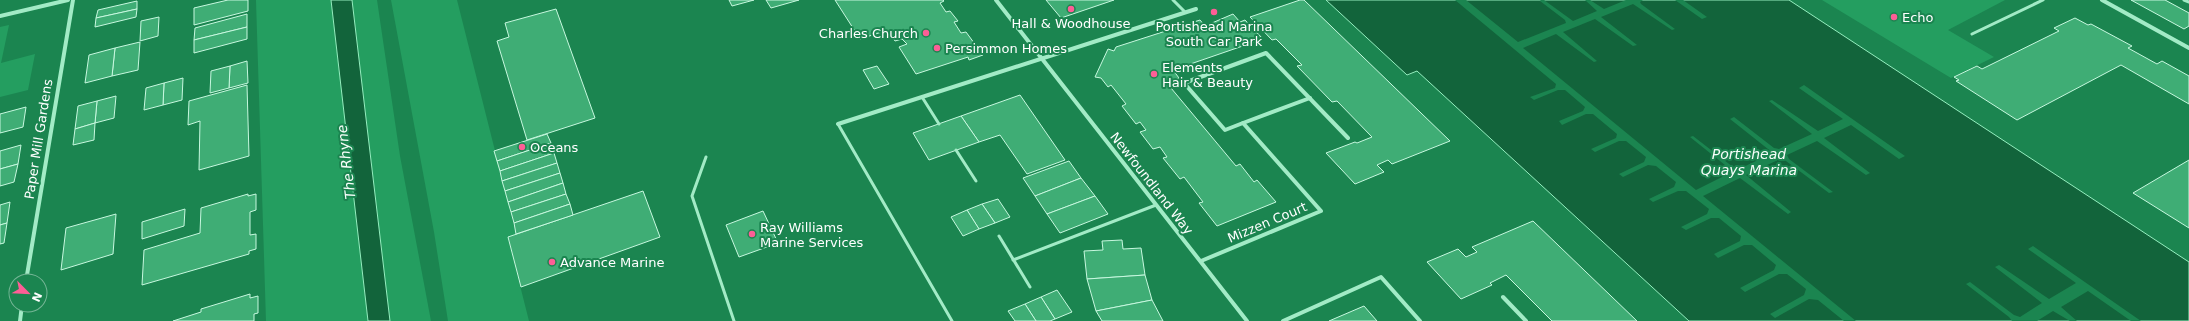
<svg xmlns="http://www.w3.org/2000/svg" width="2189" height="321" font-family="'DejaVu Sans',sans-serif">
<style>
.green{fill:#249e60}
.water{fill:#12643b;stroke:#95eebf}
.pier{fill:#1b8550}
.building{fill:#3fad75;stroke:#c7f8df}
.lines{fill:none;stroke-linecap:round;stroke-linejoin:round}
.service{stroke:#a2ebc6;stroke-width:3}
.minor{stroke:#a2ebc6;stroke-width:4}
.poi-dot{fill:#fd5e96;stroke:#1b8550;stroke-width:1.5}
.labels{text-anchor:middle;stroke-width:4;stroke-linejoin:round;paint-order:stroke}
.poi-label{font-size:13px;fill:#fff;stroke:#1b8550;text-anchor:start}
.street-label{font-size:13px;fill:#fff;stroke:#1b8550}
.water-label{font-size:14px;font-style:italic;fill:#f7fefa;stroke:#1b8550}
</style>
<rect width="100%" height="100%" fill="#1b8550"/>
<g class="green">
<path d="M256 0H331L368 321H266Z"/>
<path d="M352 0H377L400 156 431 321H390Z"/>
<path d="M391 0H457L516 234 508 238 529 321H448L434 232Z"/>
<path d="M1822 0H2005L1948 30 1994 57 1951 78Z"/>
<path d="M9 25 1 63 35 54 28 90 0 97V27Z"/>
</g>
<g class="water">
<path d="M331 0H352L390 321H368Z"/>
<path d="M1326 0H1789L2189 262V321H1689L1417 71 1407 75Z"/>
</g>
<g class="pier">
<path d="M1455 0H1466L1518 42 1566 23 1565 20 1540 1 1541 0H1544L1573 21 1597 11 1585 0H1590L1604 9 1626 0H1643L1640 2 1641 4 1675 29 1672 30 1633 4 1601 17 1637 45 1633 46 1595 19 1563 32 1597 61 1594 62 1556 34 1523 48 1696 190 1732 172 1730 169 1690 137 1693 136 1733 167 1739 169 1773 153 1730 119 1734 117 1774 148 1779 149 1812 134 1769 101 1772 100 1818 131 1843 119 1799 88 1804 85 1905 156 1899 159 1851 125 1824 138 1870 173 1866 175 1817 141 1787 155 1789 159 1833 192 1829 193 1786 161 1780 159 1746 175 1791 212 1788 214 1740 178 1703 196 1856 321H1844L1818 300 1809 299 1775 318 1770 314 1804 295 1806 289 1787 274H1779L1745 292 1740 288 1774 270 1776 265 1752 245H1744L1718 258 1714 254 1740 241 1741 236 1719 218H1711L1686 230 1681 227 1707 214 1709 209 1686 191H1678L1653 202 1649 199 1674 187 1676 182 1656 166 1648 165 1623 177 1619 174 1644 162 1646 157 1626 141H1619L1595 152 1591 149 1616 138 1617 134 1593 114H1586L1562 125 1559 121 1583 111 1585 107 1565 90H1558L1534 100 1530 97 1555 88 1556 84Z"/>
<path d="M1675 0H1683L1707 17 1702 19Z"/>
<path d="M2033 246 2141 321H2131L2088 291 2061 307 2077 321H2070L2053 311 2037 321H2012L2009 317 1966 284 1970 282 2014 315 2020 317 2042 303 1995 267 1999 265 2049 299 2076 283 2028 249Z"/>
</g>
<g class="building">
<path d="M228 0H248V11L194 25V8Z"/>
<path d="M729 0H754L732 6Z"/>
<path d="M766 0H799L771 8Z"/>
<path d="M835 0H943L944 1 940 3 946 12 950 11 958 21 954 22 961 33 966 32 983 55 969 60 968 57 916 74 899 47 907 44 902 39 895 41 888 30 860 39Z"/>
<path d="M1046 0H1114L1061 18Z"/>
<path d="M1300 0H1304L1450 141 1392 164 1388 160 1377 165 1384 172 1355 184 1326 153 1355 142 1357 143 1372 137 1337 101 1332 102 1297 66 1302 65 1276 39 1272 40 1250 17Z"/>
<path d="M2131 0H2165L2189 13V26L2184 29Z"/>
<path d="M137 1V9L96 18 98 10Z"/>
<path d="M137 9 136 17 95 27 96 18Z"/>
<path d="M556 9 595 118 527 140 497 41 509 37 505 23Z"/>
<path d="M247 14V27L194 40 195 28Z"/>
<path d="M1233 14 1240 22 1245 20 1263 39 1173 70 1179 78 1166 82 1236 166 1240 164 1254 182 1257 180 1276 202 1217 226 1199 203 1203 202 1184 177 1180 179 1163 158 1167 157 1160 147 1153 149 1140 132 1146 130 1140 122 1136 124 1122 106 1126 104 1111 85 1108 87 1101 78 1095 77 1108 49 1114 51 1116 47 1200 20 1205 26Z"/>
<path d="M159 17 158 36 140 41 141 21Z"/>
<path d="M2075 18 2088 25 2091 24 2132 46 2128 48 2157 64 2162 61 2189 76V104L2121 65 2017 120 1956 81 1959 80 1954 77 1977 66 1982 69 2059 31 2054 28Z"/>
<path d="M247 27V39L194 53V40Z"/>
<path d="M140 42 138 70 112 76 115 48Z"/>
<path d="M115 48 112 76 85 83 89 55Z"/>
<path d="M247 61 248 83 229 88 230 66Z"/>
<path d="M230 66 229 88 210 93 211 71Z"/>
<path d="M877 66 889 84 874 89 863 70Z"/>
<path d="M183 78 182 100 163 105 164 83Z"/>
<path d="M164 83 163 105 144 110 146 88Z"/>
<path d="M247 85 249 156 199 170 200 121 188 125 189 101Z"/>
<path d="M1020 95 1065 160 1027 174 1000 135 979 142 961 116Z"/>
<path d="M116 96 114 118 95 123 97 101Z"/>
<path d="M97 101 95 123 75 129 78 106Z"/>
<path d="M26 107 23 127 0 133V114Z"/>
<path d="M961 116 979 142 929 160 913 133Z"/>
<path d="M95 123 94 140 73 145 75 129Z"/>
<path d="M547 134 551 143 497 161 494 151Z"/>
<path d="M551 143 554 153 500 171 497 161Z"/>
<path d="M21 145 18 164 0 169V151Z"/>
<path d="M554 153 557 163 502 181 500 171Z"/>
<path d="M2189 160V228L2133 193Z"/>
<path d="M1069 161 1081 178 1035 196 1023 178Z"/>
<path d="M557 163 560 173 505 191 502 181Z"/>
<path d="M18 164 14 182 0 186V169Z"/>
<path d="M560 173 563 183 508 202 505 191Z"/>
<path d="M1081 178 1095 196 1047 214 1035 196Z"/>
<path d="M563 183 566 194 511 212 508 202Z"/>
<path d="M643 191 660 237 521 287 508 237Z"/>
<path d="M248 194V196L256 194V210L250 212V235L256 234V249L249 251V254L142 285 144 250 200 233 201 208Z"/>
<path d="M566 194 570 204 514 223 511 212Z"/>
<path d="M1095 196 1108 214 1060 233 1047 214Z"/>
<path d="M998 199 1010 217 995 223 982 204Z"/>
<path d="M10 202 7 223 0 225V205Z"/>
<path d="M570 204 573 215 516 234 514 223Z"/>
<path d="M982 204 995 223 979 229 967 210Z"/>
<path d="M185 209 184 226 142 239V222Z"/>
<path d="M967 210 979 229 963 236 951 217Z"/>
<path d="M763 211 778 243 739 257 726 225Z"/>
<path d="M116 214 113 254 61 270 66 228Z"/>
<path d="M1533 221 1637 321H1552L1506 275 1490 283 1492 285 1461 299 1427 262 1458 249 1466 257 1477 252 1472 247Z"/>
<path d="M7 223 4 243 0 244V225Z"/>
<path d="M1122 240 1123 249 1141 248 1145 275 1087 279 1084 251 1103 250 1102 241Z"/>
<path d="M1145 275 1152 300 1096 311 1087 279Z"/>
<path d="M1057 290 1072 312 1055 319 1041 297Z"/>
<path d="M250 294V298L258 296V313L254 314V321H173L201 312V309Z"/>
<path d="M1041 297 1055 319 1050 321H1036L1025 304Z"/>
<path d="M1152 300 1163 321H1102L1096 311Z"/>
<path d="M1025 304 1036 321H1015L1008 311Z"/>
<path d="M1364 306 1377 321H1329Z"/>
</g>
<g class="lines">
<g class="service">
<path d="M1173 0 1185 12"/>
<path d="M2184 0 2189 2"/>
<path d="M1972 34 2043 0"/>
<path d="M922 97 939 124"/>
<path d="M838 124 952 321"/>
<path d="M956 150 976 181"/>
<path d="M706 157 692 196 734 321"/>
<path d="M999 236 1030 287"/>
<path d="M1013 260 1156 205"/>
</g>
<g class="minor">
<path d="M996 0 1247 321"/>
<path d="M2102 0 2189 48"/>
<path d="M0 16 68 0"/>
<path d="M1243 123 1225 130 1184 83 1266 53 1348 138"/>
<path d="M838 124 1196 9"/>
<path d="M1201 261 1321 211 1243 123 1310 98"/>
<path d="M26 281 73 0"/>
<path d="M1503 297 1526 321"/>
<path d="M20 321 22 305"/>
<path d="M1283 321 1381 277 1420 321"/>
</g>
</g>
<g class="poi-dot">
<circle cx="1071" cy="9" r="4"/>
<circle cx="1214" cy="12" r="4"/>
<circle cx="1894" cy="17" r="4"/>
<circle cx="926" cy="33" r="4"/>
<circle cx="937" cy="48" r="4"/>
<circle cx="1154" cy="74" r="4"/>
<circle cx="522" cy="147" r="4"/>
<circle cx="752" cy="234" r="4"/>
<circle cx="552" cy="262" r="4"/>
</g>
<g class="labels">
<g class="poi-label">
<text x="1902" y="22">Echo</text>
<text x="1071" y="28" text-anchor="middle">Hall &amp; Woodhouse</text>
<text x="1214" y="31" text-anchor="middle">Portishead Marina<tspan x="1214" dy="15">South Car Park</tspan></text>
<text x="918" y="38" text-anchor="end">Charles Church</text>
<text x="945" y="53">Persimmon Homes</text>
<text x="1162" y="72">Elements<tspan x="1162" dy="15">Hair &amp; Beauty</tspan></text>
<text x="530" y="152">Oceans</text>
<text x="760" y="232">Ray Williams<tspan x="760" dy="15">Marine Services</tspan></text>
<text x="560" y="267">Advance Marine</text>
</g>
<g class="street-label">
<text transform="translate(38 139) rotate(-81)" y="5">Paper Mill Gardens</text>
<text transform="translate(1152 183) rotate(52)" y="5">Newfoundland Way</text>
<text transform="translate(1267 222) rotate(-23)" y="5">Mizzen Court</text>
</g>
<g class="water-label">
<text x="1749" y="159">Portishead<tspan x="1749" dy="16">Quays Marina</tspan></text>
<text transform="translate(346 162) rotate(-97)" y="5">The Rhyne</text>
</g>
</g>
<g transform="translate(28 293) rotate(114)"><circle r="19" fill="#1b8550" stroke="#76b696"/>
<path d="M0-3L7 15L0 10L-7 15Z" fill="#fd5e96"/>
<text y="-6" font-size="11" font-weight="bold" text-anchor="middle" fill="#ffffff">N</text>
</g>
</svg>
